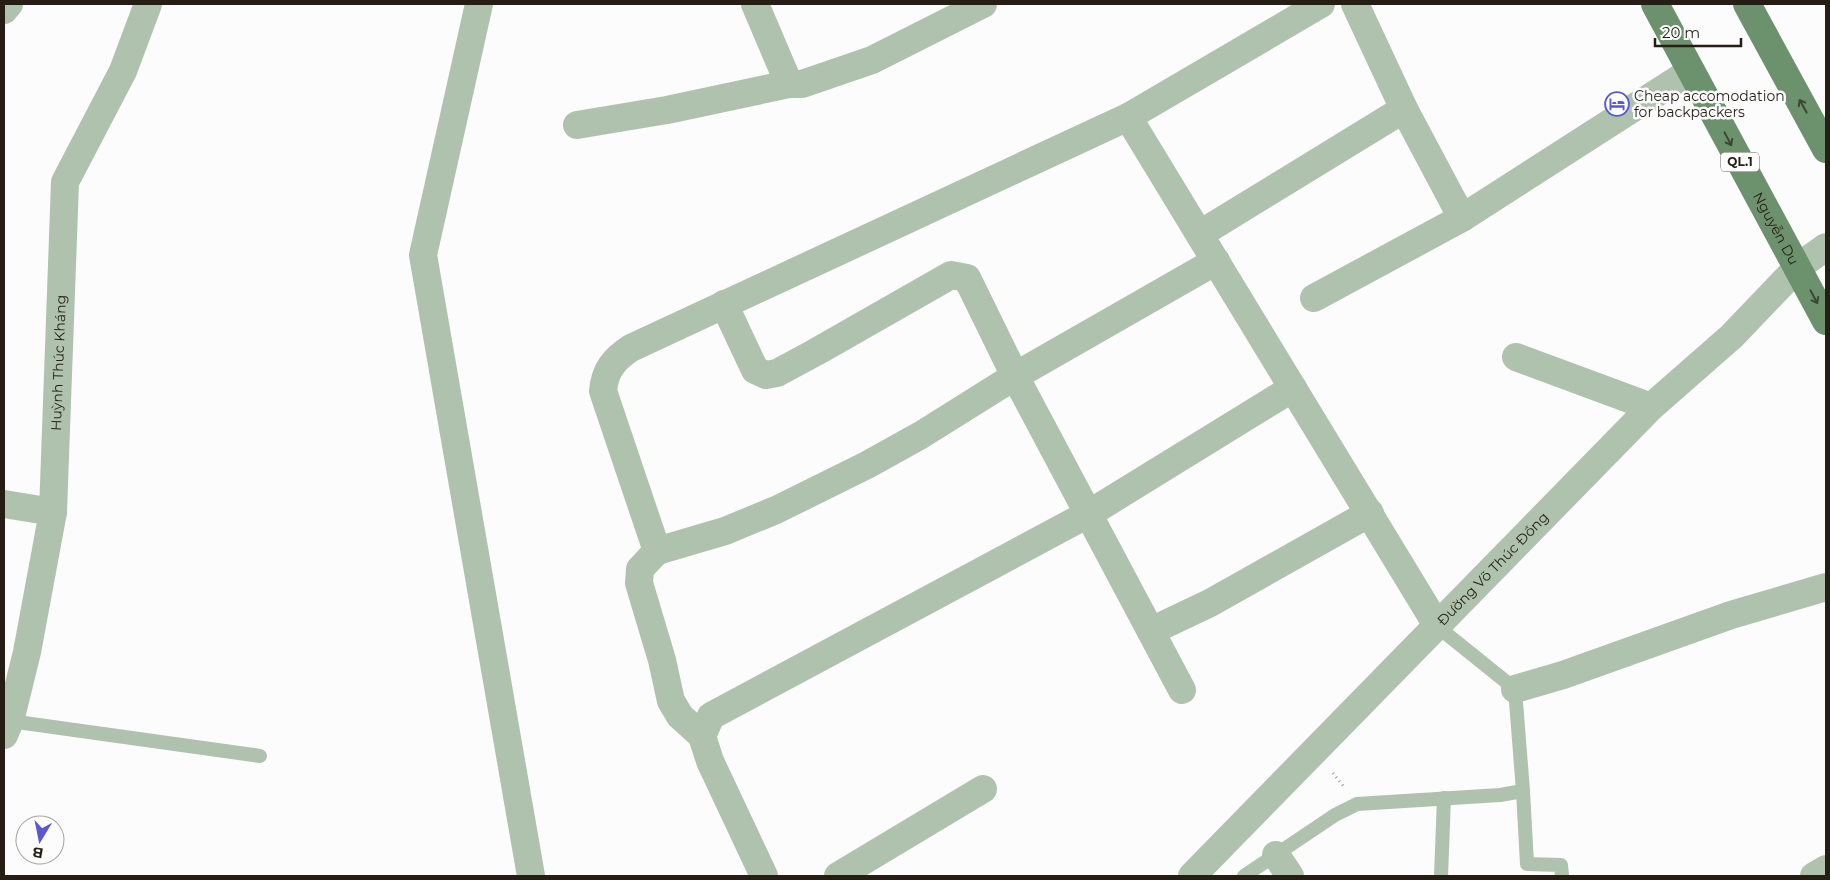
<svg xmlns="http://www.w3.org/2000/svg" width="1830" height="880" font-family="Montserrat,sans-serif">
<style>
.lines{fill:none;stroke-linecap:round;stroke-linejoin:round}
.path{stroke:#a09c98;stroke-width:3;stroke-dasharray:1 4;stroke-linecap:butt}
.service{stroke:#aec2ae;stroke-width:14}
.minor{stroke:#aec2ae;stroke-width:28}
.tertiary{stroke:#aec2ae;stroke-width:28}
.primary{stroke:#6c916d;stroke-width:28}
.oneway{stroke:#3e4633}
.labels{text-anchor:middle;stroke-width:5;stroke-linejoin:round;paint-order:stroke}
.shield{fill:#fcfcfc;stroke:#66615a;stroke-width:1}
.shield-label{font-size:12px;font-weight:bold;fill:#261e14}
.poi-label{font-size:14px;fill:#261e14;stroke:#fcfcfc;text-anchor:start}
.street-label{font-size:14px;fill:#261e14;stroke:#fcfcfc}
</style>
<rect width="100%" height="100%" fill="#fcfcfc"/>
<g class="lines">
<path class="path" d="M1333 773 1344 787"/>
<g class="service">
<path d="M10 721 260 756"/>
<path d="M1523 791 1527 864 1561 865 1562 876"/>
<path d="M1244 876 1335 815 1357 804 1500 795 1523 791 1515 689 1438 627"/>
<path d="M1441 876 1444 798"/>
</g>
<g class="minor">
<path d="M479 4 423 255 531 876"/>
<path d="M755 4 789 84"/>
<path d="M4 10 9 4"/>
<path d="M1404 109 1462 218"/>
<path d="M1128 117 1438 627"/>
<path d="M577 125 667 110 789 84H802L872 60 983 4"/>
<path d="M1200 234 1404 109 1355 4"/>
<path d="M1314 298 1462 218 1691 71"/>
<path d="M724 304 755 370 766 375 777 373 816 352 951 275 967 278 1015 376 1182 690"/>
<path d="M1516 357 1651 407"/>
<path d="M4 504 53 512"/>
<path d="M657 551 725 531 776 510 867 465 921 435 1015 376 1216 261"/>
<path d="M1151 631 1210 603 1370 513"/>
<path d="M1515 689 1563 675 1731 615 1826 587"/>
<path id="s1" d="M4 735 10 721 27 652 53 512 65 182 123 71 148 4"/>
<path d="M702 736 680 716 671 701 662 660 639 583 640 569 657 551 603 391C605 370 614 359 631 348L1128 117 1321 4"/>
<path d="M1276 855 1290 876"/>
<path d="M764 876 710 761 702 736 711 716 1090 513 1293 388"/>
<path d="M838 876 983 789"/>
<path d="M1814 876 1826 869"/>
</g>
<path class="tertiary" id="s2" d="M1192 876 1651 407 1732 336 1798 267 1826 247"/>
<g class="primary">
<path id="s3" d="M1655 4 1826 321"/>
<path d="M1747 4 1826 149"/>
</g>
</g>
<defs><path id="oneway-shaft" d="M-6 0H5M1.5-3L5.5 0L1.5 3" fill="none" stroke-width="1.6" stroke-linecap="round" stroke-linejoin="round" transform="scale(1.25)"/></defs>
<g class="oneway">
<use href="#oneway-shaft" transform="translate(1803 106) rotate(-119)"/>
<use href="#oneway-shaft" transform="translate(1728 139) rotate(62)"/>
<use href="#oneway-shaft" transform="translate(1814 297) rotate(62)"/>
</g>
<defs>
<g id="hotel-ring" transform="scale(1.25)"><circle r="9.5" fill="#fcfcfc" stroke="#5858d0" stroke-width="1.5"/><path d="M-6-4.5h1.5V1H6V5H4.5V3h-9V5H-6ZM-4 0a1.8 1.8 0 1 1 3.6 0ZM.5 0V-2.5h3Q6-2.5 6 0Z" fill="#5858d0"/></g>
</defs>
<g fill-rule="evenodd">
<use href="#hotel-ring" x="1617" y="104"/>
</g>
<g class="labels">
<rect class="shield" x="1721" y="152.5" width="38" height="19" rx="4"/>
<g class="shield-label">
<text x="1740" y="166">QL.1</text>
</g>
<g class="poi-label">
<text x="1634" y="101">Cheap accomodation<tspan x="1634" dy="16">for backpackers</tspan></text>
</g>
<g class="street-label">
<text dy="5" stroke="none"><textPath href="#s3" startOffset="255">Nguyễn Du</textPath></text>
<text dy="5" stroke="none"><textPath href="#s1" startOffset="378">Huỳnh Thúc Kháng</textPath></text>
<text dy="5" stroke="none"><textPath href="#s2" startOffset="430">Đường Võ Thúc Đồng</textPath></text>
</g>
</g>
<rect width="1830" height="880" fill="none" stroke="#261e14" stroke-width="10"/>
<g transform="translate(40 840) rotate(190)"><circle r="24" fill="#fcfcfc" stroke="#a6a39f"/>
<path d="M0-4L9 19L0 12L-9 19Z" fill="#5858d0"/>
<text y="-8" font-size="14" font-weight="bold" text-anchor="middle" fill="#261e14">B</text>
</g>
<path d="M1655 38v8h86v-8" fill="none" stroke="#261e14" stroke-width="2.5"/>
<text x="1662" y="38" font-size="15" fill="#261e14" stroke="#fcfcfc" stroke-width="4" paint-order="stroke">20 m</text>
</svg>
